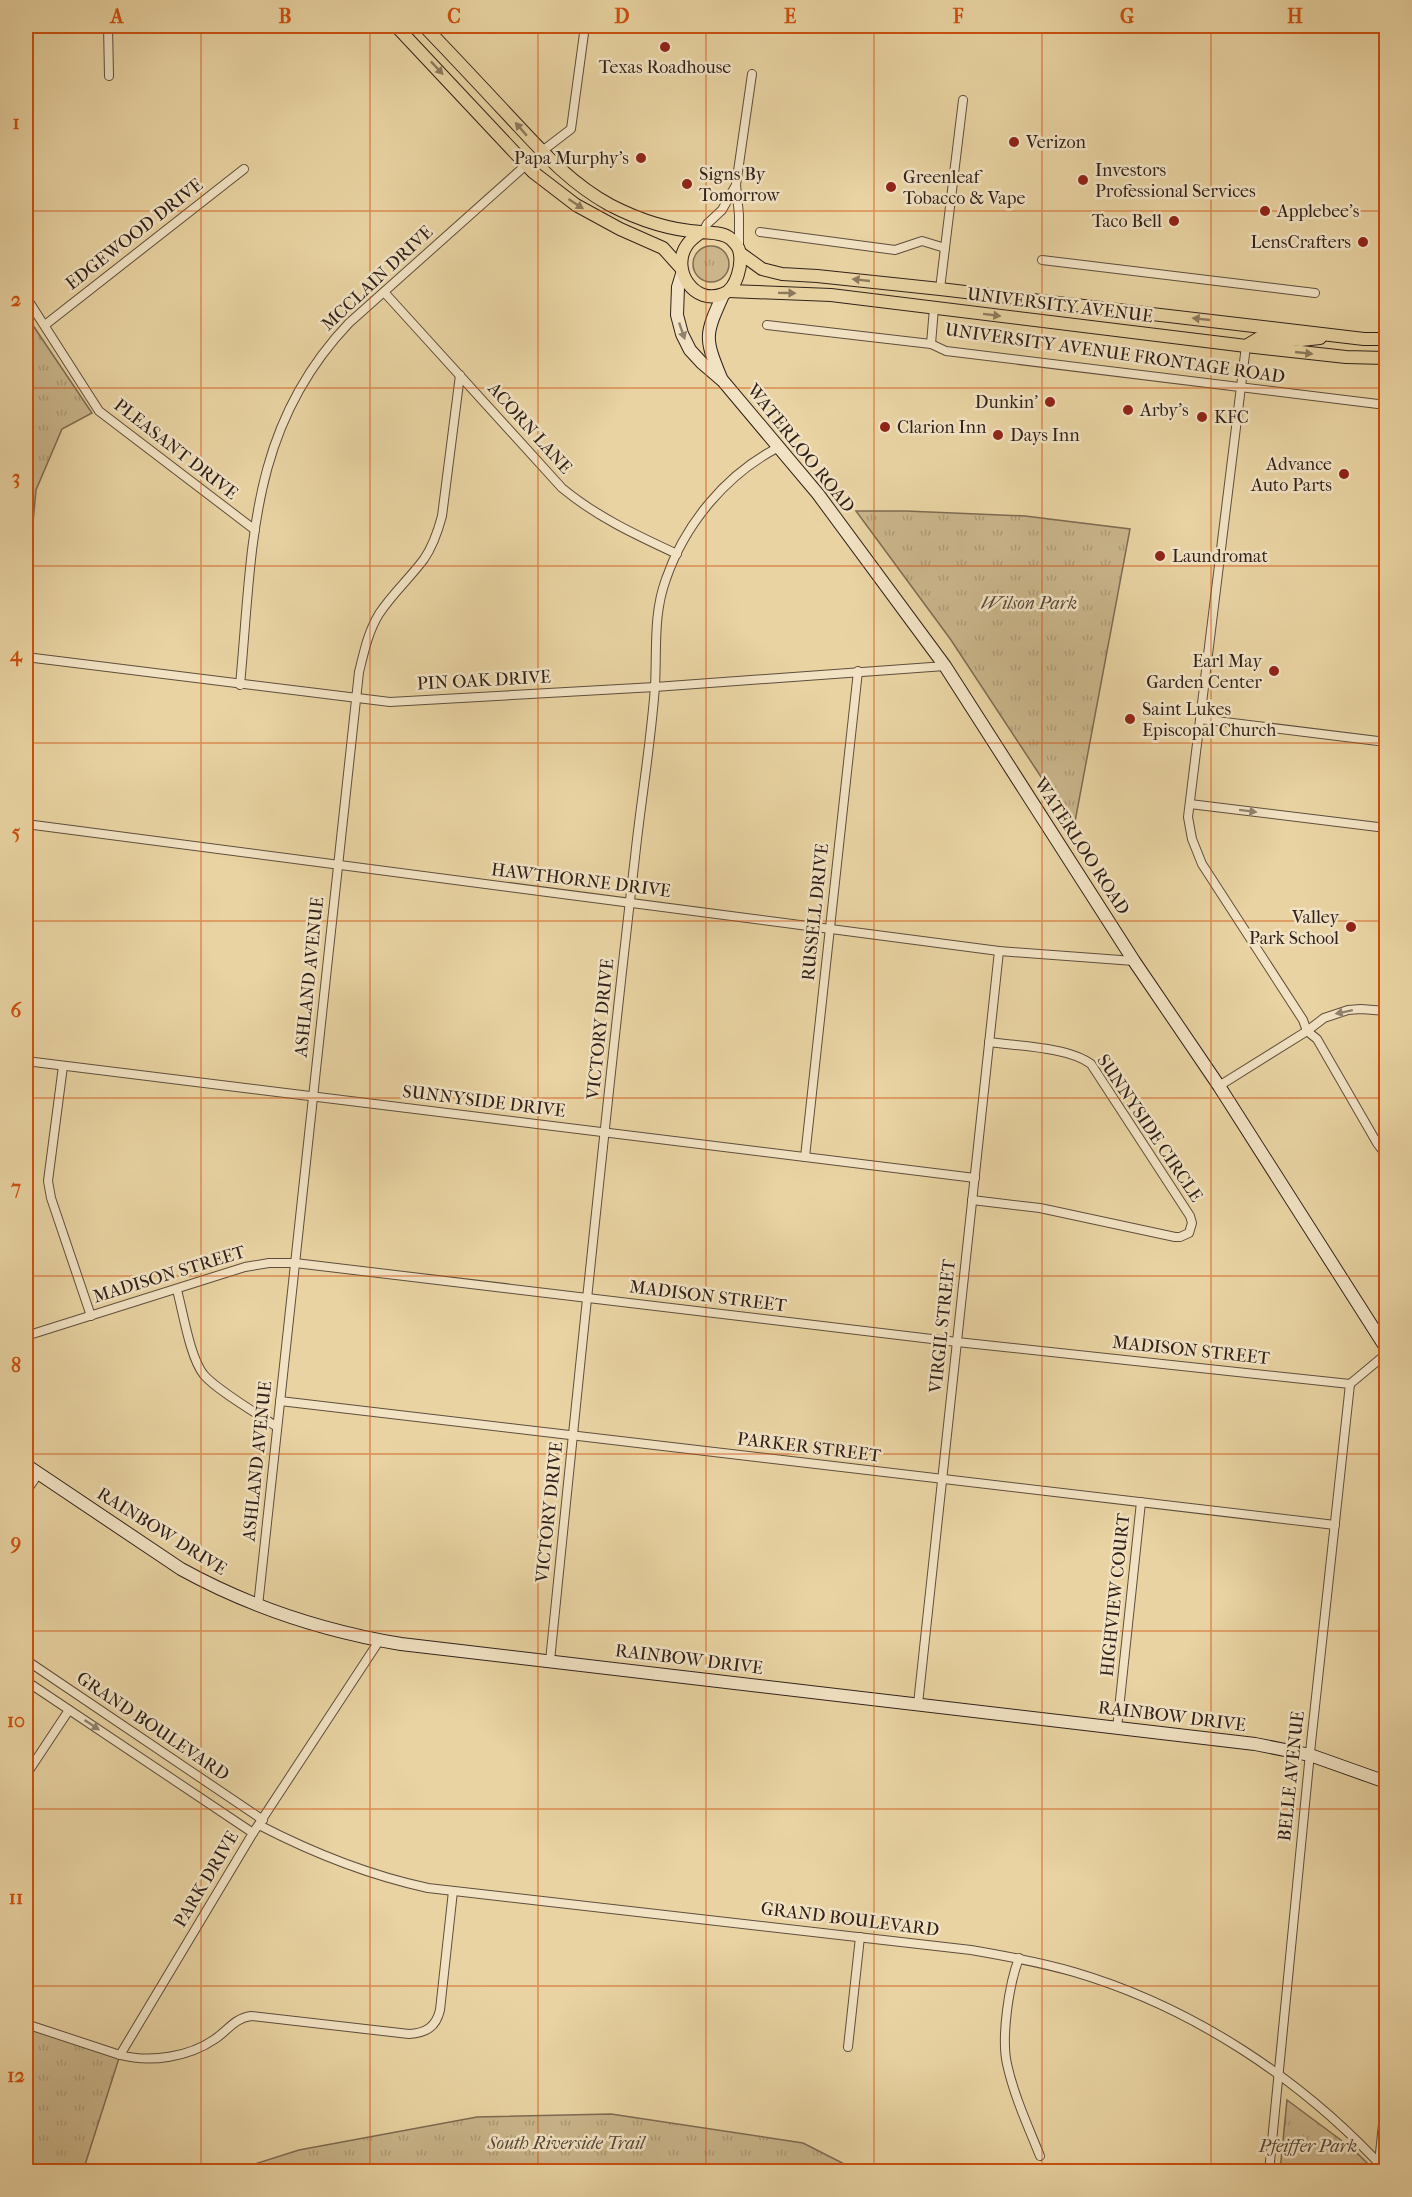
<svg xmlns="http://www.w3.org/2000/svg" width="1412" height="2197" font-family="'IM FELL French Canon',serif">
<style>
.grass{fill:url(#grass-tufts);stroke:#7d6b52;stroke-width:1.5}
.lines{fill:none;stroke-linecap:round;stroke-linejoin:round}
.street-casing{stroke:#5e4e3c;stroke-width:10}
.secondary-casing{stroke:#30211a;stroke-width:14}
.primary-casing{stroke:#30211a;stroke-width:14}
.street{stroke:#f1e2c3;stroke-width:8}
.secondary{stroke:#f1e2c3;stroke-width:12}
.primary{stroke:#e9d3a2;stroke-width:12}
.oneway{fill:#8c7a5e}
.oneway2{fill:#90826e}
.grid{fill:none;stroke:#cc510e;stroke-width:1.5;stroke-opacity:0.55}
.poi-dot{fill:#8f2418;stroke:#f1e2c3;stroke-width:2}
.labels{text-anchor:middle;stroke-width:5;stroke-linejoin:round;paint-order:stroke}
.poi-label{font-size:18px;fill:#30211a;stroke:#f1e2c3;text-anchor:start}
.street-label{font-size:18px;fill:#30211a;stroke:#f1e2c3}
.park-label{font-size:18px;font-style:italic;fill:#564636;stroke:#f1e2c3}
.neatline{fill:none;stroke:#cc510e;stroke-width:2}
.grid-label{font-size:20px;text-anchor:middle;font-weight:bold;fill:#cc510e}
</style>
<defs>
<pattern id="grass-tufts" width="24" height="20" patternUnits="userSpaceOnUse" patternTransform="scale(1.5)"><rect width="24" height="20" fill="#cab58b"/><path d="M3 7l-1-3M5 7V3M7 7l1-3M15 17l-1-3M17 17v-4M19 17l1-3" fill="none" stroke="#ae9b77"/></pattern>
</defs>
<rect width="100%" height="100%" fill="#e9d3a2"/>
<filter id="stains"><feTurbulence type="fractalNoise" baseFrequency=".00333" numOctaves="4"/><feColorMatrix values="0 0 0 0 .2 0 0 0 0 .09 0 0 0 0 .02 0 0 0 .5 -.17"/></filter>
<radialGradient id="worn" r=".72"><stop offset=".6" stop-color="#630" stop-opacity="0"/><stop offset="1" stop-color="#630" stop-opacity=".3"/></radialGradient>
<g class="grass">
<circle cx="711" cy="264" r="18"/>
<path d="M26 315 92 413 62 429 36 490 26 597Z"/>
<path d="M856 511H906L1025 516 1130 529 1074 827 951 640Z"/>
<path d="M26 2021 120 2055 83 2171 26 2172Z"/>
<path d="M1287 2100 1353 2149 1375 2171H1280Z"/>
<path d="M611 2114 803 2143 858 2171H233L299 2150 477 2117Z"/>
</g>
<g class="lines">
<g class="street-casing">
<g id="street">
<path d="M108 26 109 76"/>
<path d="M541 152 571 129 585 26"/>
<path d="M703 232 707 224 722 210 736 185"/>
<path d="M760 232 895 250 922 241 945 248"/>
<path d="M739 247V215L736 185 752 74"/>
<path d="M1042 260 1315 293"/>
<path d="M940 289 963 100"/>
<path d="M384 292 562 488C597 517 636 535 677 554"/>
<path d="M26 297 99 411 255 530"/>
<path d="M45 325 244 169"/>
<path d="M767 325 931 344 946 351 1386 405"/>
<path d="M931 344 934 308"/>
<path d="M1246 346 1188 817 1192 839 1202 864 1303 1020 1307 1031 1317 1039 1377 1143 1386 1155"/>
<path d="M26 657 390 702 655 687 945 666"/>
<path d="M240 685C253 548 248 429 349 323L526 165"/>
<path d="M1200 719 1386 742"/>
<path d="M1190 804 1386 828"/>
<path d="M26 824 999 951 1134 961"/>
<path d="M26 1061 975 1178"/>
<path d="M63 1066 48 1181 51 1198 91 1316"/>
<path d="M1219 1086 1307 1031 1324 1018 1348 1010 1361 1009 1386 1011"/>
<path d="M805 1157 858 671"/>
<path d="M972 1200 1040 1208 1175 1237H1180L1189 1233 1192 1223 1190 1216 1091 1064C1069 1047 1017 1046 989 1042"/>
<path d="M177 1290C183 1312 190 1358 204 1375 218 1391 258 1414 277 1427"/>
<path d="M26 1336 245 1267 269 1263H295L957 1342 1350 1384 1386 1354"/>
<path d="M280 1401 1335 1525"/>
<path d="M26 1492 38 1474"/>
<path d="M258 1606 359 672C364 652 368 632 379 614 392 594 410 578 424 559 433 546 438 531 442 516L460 375"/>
<path d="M26 1660 263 1820"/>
<path d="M550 1661C577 1393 604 1124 635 857 641 800 651 743 655 686 657 650 653 614 666 579 685 524 726 474 779 447"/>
<path d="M26 1681 253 1833"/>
<path d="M918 1704 999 951"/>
<path d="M1117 1728 1141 1502"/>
<path d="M26 1775 69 1710"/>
<path d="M259 1825C313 1853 368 1875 428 1888L971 1950C1006 1956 1040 1962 1074 1972 1193 2007 1303 2080 1386 2171"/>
<path d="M1019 1958C1009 1984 1001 2037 1007 2064 1014 2096 1028 2126 1040 2156"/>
<path d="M26 2024 120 2055 253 1833 379 1641"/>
<path d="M848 2047 860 1937"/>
<path d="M120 2055C151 2063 189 2057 215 2039 228 2030 235 2018 251 2016L409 2034C426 2033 436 2027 440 2010L453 1891"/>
<path d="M1379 2163 1386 2095"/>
<path d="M1269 2172 1311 1743 1350 1384"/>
</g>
</g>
<g class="secondary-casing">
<g id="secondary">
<path d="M682 274 678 287 677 315 682 334 690 350 702 363 723 381 818 494 945 666 1134 961 1219 1086 1386 1348"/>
<path d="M721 378C704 337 705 335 723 295"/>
<path d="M26 1465 181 1569C250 1607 323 1631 401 1644L1255 1744 1310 1755 1386 1782"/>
</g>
</g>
<g class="primary-casing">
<g id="primary">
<path d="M396 26 533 172 576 205 620 229 663 248 681 268"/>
<path d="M424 26C452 55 480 85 508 115 540 149 568 182 610 205 639 220 668 230 701 232 711 233 723 232 731 239 734 242 738 246 739 250 743 263 737 289 723 294 694 306 670 269 687 245 690 240 696 236 701 232"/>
<path d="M740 253 762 269 782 274 817 276 940 289 1364 339H1386"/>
<path d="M729 291 831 295 1246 346 1346 357 1386 358"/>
<path d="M1246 346 1261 337 1301 340 1320 338"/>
</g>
</g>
<use href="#street" class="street"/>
<use href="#secondary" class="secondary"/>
<use href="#primary" class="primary"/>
</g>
<defs><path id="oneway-solid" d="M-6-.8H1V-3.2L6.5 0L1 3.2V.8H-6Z" transform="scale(1.5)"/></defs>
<g class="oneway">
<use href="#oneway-solid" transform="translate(437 68) rotate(47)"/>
<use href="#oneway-solid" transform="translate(521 129) rotate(-131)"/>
<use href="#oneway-solid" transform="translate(576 204) rotate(33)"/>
<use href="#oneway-solid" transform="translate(861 280) rotate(-174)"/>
<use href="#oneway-solid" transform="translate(787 293) rotate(1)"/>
<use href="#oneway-solid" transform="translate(992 315) rotate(7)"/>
<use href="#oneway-solid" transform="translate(1201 319) rotate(-174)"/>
<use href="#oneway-solid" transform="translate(1304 353) rotate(6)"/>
</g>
<g class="oneway2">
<use href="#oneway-solid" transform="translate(682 331) rotate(71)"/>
<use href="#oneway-solid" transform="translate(1248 811) rotate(7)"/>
<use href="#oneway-solid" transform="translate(1344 1012) rotate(168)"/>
<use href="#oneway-solid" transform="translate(92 1725) rotate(34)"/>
</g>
<path class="grid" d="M201 26V2172M370 26V2172M538 26V2172M706 26V2172M874 26V2172M1042 26V2172M1211 26V2172M26 211H1386M26 388H1386M26 566H1386M26 743H1386M26 921H1386M26 1098H1386M26 1276H1386M26 1454H1386M26 1631H1386M26 1809H1386M26 1986H1386"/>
<g class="poi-dot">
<circle cx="665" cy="47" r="6"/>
<circle cx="1014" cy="142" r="6"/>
<circle cx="641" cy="158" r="6"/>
<circle cx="1083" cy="180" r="6"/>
<circle cx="687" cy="184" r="6"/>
<circle cx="891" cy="187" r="6"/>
<circle cx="1265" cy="211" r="6"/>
<circle cx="1174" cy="221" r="6"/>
<circle cx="1363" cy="242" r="6"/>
<circle cx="1050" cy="402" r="6"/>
<circle cx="1128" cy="410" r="6"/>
<circle cx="1202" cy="417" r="6"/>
<circle cx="885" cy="427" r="6"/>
<circle cx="998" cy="435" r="6"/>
<circle cx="1344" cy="474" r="6"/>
<circle cx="1160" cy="556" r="6"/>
<circle cx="1274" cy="671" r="6"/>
<circle cx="1130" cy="719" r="6"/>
<circle cx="1351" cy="927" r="6"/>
</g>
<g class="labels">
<g class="poi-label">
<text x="665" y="73" text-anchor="middle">Texas Roadhouse</text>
<text x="1026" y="148">Verizon</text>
<text x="629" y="164" text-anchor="end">Papa Murphy's</text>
<text x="1095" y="176">Investors<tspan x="1095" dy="21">Professional Services</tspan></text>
<text x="699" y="180">Signs By<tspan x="699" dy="21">Tomorrow</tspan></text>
<text x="903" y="183">Greenleaf<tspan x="903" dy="21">Tobacco &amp; Vape</tspan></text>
<text x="1277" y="217">Applebee's</text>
<text x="1162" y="227" text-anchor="end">Taco Bell</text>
<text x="1351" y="248" text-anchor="end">LensCrafters</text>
<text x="1038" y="408" text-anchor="end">Dunkin'</text>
<text x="1140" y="416">Arby's</text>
<text x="1214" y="423">KFC</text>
<text x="897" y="433">Clarion Inn</text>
<text x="1010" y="441">Days Inn</text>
<text x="1332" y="470" text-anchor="end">Advance<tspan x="1332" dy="21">Auto Parts</tspan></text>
<text x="1172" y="562">Laundromat</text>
<text x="1262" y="667" text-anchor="end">Earl May<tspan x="1262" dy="21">Garden Center</tspan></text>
<text x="1142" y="715">Saint Lukes<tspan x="1142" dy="21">Episcopal Church</tspan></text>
<text x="1339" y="923" text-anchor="end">Valley<tspan x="1339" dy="21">Park School</tspan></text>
</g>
<g class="street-label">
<text transform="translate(134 234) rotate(-38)" y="6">EDGEWOOD DRIVE</text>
<text transform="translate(377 278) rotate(-43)" y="6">MCCLAIN DRIVE</text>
<text transform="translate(1060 305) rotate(7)" y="6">UNIVERSITY AVENUE</text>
<text transform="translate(1115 353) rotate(8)" y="6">UNIVERSITY AVENUE FRONTAGE ROAD</text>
<text transform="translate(530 428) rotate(48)" y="6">ACORN LANE</text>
<text transform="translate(801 448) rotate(51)" y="6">WATERLOO ROAD</text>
<text transform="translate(176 449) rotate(38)" y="6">PLEASANT DRIVE</text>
<text transform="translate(484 680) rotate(-3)" y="6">PIN OAK DRIVE</text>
<text transform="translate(1082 846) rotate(57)" y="6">WATERLOO ROAD</text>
<text transform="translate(581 880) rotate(7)" y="6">HAWTHORNE DRIVE</text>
<text transform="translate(815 912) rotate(-84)" y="6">RUSSELL DRIVE</text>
<text transform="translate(309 977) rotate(-84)" y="6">ASHLAND AVENUE</text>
<text transform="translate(600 1029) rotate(-84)" y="6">VICTORY DRIVE</text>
<text transform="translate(484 1101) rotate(7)" y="6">SUNNYSIDE DRIVE</text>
<text transform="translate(1150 1128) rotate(56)" y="6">SUNNYSIDE CIRCLE</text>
<text transform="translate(169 1274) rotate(-17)" y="6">MADISON STREET</text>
<text transform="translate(708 1296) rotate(7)" y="6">MADISON STREET</text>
<text transform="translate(942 1326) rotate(-84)" y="6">VIRGIL STREET</text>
<text transform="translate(1191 1350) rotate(6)" y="6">MADISON STREET</text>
<text transform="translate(809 1447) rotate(7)" y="6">PARKER STREET</text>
<text transform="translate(257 1461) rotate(-84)" y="6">ASHLAND AVENUE</text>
<text transform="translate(549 1512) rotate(-84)" y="6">VICTORY DRIVE</text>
<text transform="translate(162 1531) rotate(32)" y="6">RAINBOW DRIVE</text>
<text transform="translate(1115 1595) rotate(-84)" y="6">HIGHVIEW COURT</text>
<text transform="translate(689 1659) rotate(7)" y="6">RAINBOW DRIVE</text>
<text transform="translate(1172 1716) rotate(7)" y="6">RAINBOW DRIVE</text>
<text transform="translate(153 1726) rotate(34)" y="6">GRAND BOULEVARD</text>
<text transform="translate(1291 1776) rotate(-84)" y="6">BELLE AVENUE</text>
<text transform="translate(206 1879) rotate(-59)" y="6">PARK DRIVE</text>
<text transform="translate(850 1919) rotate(7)" y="6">GRAND BOULEVARD</text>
</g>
<g class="park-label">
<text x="1029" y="609">Wilson Park</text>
<text x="566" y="2149">South Riverside Trail</text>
<text x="1308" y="2152">Pfeiffer Park</text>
</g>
</g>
<rect width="1412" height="2197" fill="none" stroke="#e9d3a2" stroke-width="66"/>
<rect x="33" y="33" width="1346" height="2131" class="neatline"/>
<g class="grid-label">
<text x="117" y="23">A</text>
<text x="285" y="23">B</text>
<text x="454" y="23">C</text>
<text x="622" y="23">D</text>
<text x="790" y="23">E</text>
<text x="958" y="23">F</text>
<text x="1127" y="23">G</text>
<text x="1295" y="23">H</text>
<text x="16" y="129">1</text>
<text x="16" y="306">2</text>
<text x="16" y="484">3</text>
<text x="16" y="661">4</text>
<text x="16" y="839">5</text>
<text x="16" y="1017">6</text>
<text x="16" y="1194">7</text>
<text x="16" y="1372">8</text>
<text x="16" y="1549">9</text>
<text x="16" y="1727">10</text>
<text x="16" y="1904">11</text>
<text x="16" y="2082">12</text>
</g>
<rect width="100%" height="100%" filter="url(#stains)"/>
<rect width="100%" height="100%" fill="url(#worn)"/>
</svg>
